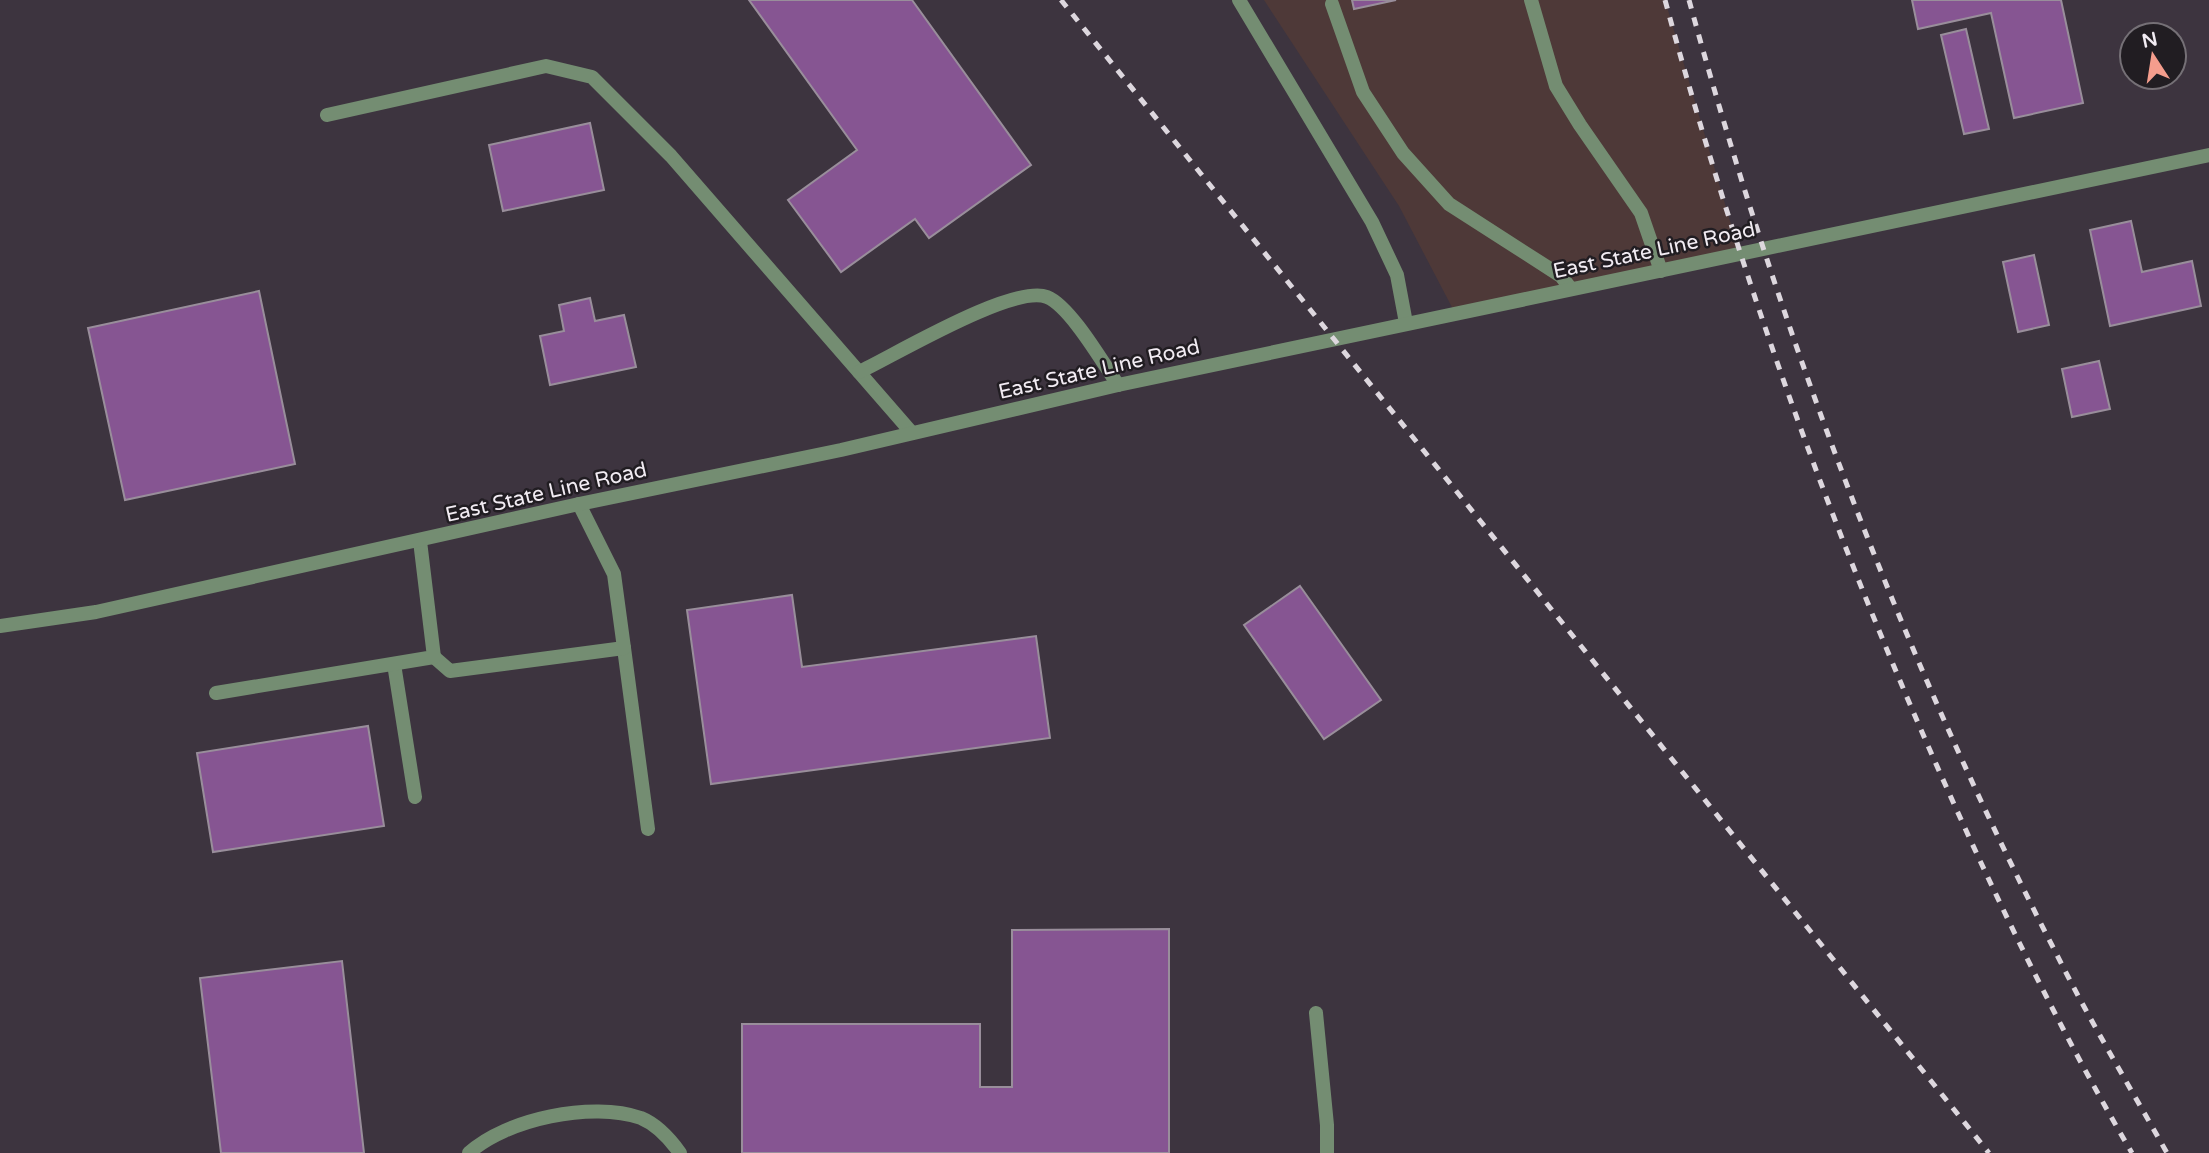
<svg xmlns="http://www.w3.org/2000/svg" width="2209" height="1153" font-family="'Varela Round',sans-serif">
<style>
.industrial{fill:#4e3938}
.building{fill:#865592;stroke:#998e9b;stroke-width:2}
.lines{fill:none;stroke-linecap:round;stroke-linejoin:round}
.service{stroke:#748d72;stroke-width:14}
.minor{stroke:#748d72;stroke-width:14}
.rail{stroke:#ddd7de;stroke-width:5;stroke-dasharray:9 9;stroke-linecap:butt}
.labels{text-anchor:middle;stroke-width:5;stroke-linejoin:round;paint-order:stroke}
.street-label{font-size:21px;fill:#f2ecf3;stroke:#211d22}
</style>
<rect width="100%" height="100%" fill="#3d343f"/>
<path class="industrial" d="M1264 0H1665L1740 255 1455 313 1399 206Z"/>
<g class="building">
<path d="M749 0H912L1031 165 929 238 915 219 841 272 788 200 857 150Z"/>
<path d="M1352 0H1396L1354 9Z"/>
<path d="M1912 0H2061L2083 103 2014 118 1991 13 1918 29Z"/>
<path d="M1966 29 1989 129 1964 134 1941 35Z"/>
<path d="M590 123 604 190 503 211 489 145Z"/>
<path d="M2131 221 2142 272 2192 261 2201 306 2110 326 2090 230Z"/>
<path d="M2034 255 2049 325 2018 332 2003 262Z"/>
<path d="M259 291 295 464 125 500 88 328Z"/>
<path d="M590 298 595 321 624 315 636 367 550 385 540 336 564 331 559 305Z"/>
<path d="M2099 361 2110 409 2072 417 2062 369Z"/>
<path d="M1300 586 1381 700 1324 739 1244 625Z"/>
<path d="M792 595 802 667 1036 636 1050 738 711 784 687 610Z"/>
<path d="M368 726 384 826 213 852 197 753Z"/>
<path d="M1169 929V1153H742V1024H980V1087H1012V930Z"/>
<path d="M342 961 364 1153H221L200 978Z"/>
</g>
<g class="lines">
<g class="service">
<path d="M1239 0 1372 222 1397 275 1406 323"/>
<path d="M1531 0 1556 86 1580 125 1641 213 1661 271"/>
<path d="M1332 4 1363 92 1403 153 1449 204 1561 276 1571 289"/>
<path d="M327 115 546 66 592 77 671 156 912 433"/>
<path d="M859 372C895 355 1013 284 1047 297 1070 306 1103 363 1118 385"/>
<path d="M624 648 648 829"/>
<path d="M434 657 450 671 624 648 614 574 579 504"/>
<path d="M394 664 415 797"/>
<path d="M216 693 434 657 420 541"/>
<path d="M1316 1013 1327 1125V1153"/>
<path d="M469 1153C506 1119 592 1101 641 1118 658 1125 670 1139 680 1153"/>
</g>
<path class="minor" d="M0 626 96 612 579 504 841 450 1118 385 2209 155"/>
<g class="rail">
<path d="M1061 0 1989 1153"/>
<path d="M1665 0C1738 269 1831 530 1945 784 2001 909 2062 1034 2132 1153"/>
<path d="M1689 0C1779 329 1900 652 2057 955 2091 1023 2130 1087 2167 1153"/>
</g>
</g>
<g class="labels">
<g class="street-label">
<text transform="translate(1654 250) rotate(-12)" y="7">East State Line Road</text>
<text transform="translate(1099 369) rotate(-13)" y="7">East State Line Road</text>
<text transform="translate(546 492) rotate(-13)" y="7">East State Line Road</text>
</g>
</g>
<g transform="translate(2153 56) rotate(348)"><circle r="33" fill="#211d22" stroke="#757076" stroke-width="2"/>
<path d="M0-5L12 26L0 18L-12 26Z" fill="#f59d8d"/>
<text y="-10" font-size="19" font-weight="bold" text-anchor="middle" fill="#f2ecf3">N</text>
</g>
</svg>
